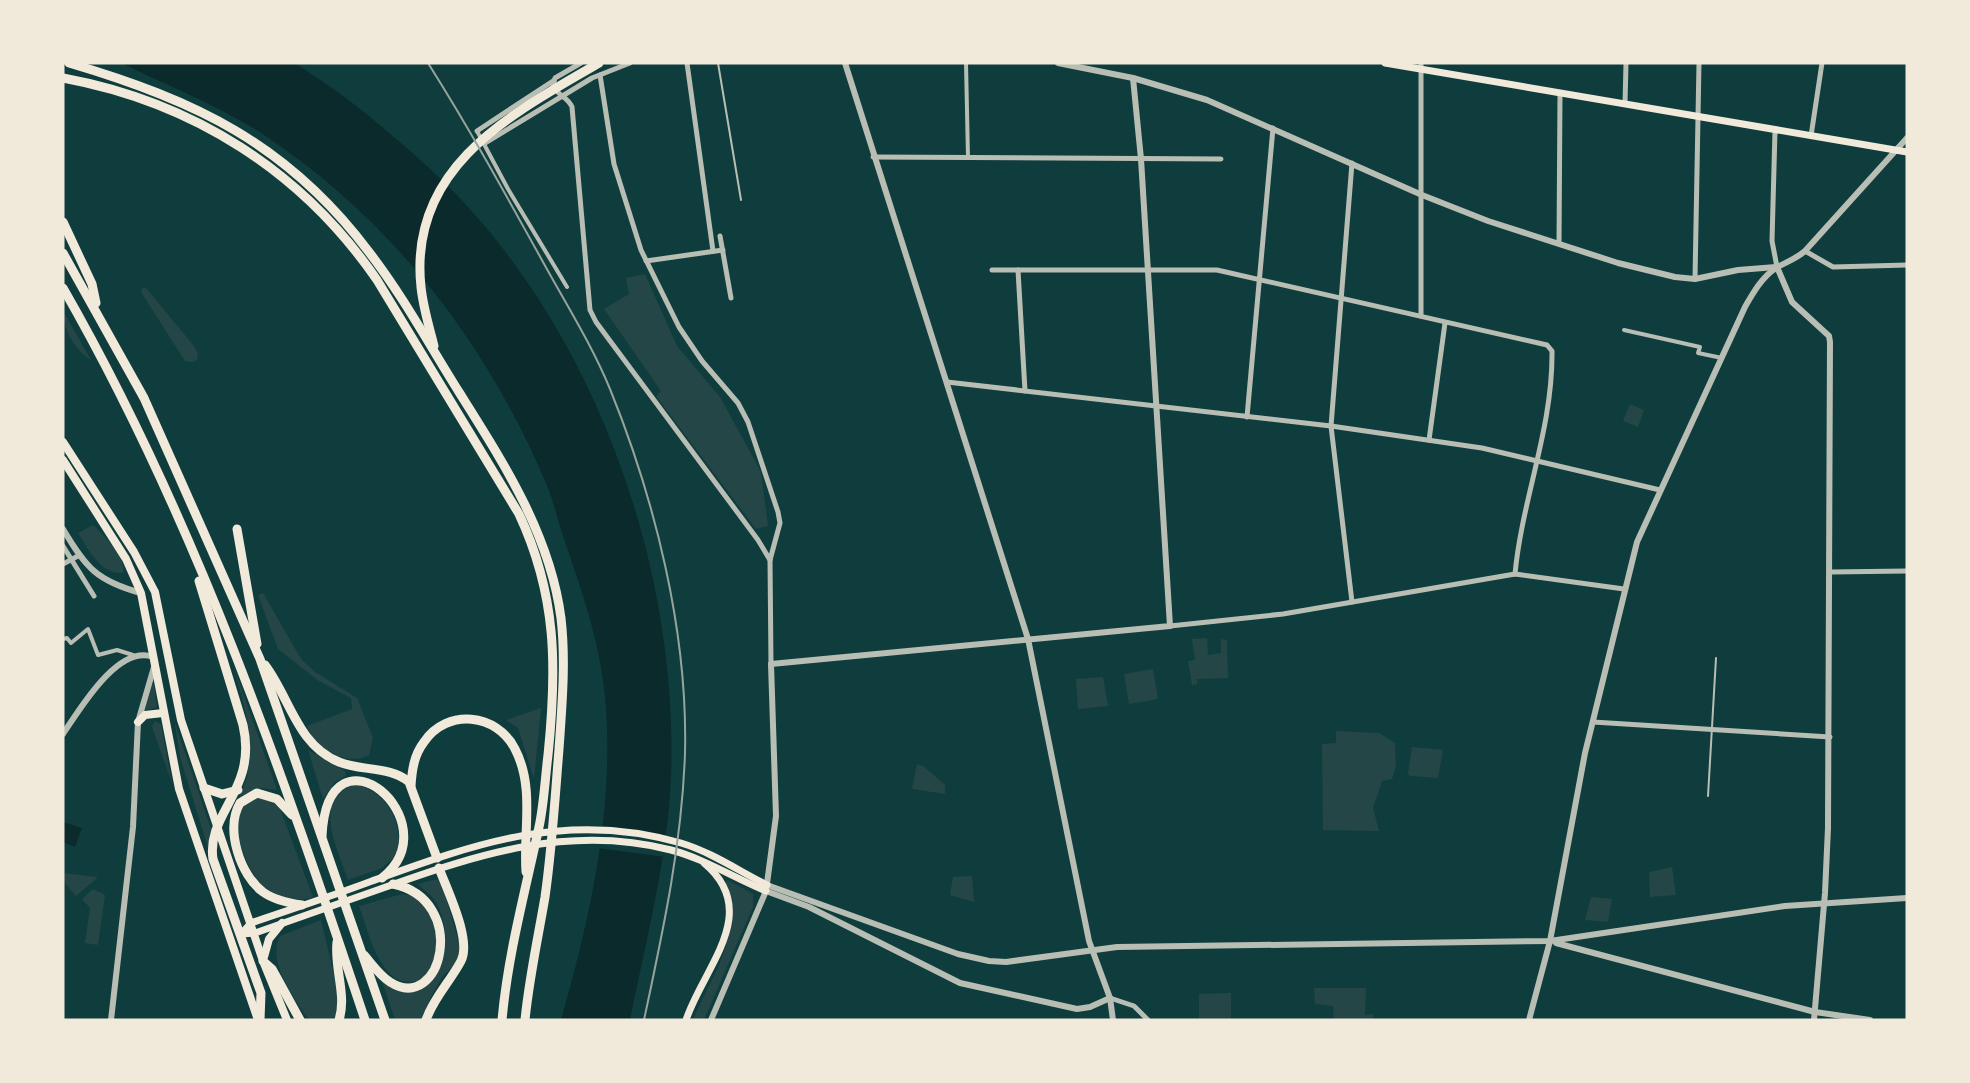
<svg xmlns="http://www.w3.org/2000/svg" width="1970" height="1083" font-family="Cabin,sans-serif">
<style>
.green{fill:#244646}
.water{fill:#0a2a2b}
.pier{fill:#0f3d3e}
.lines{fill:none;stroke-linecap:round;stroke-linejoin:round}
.service{stroke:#b8beb3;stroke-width:2}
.pedestrian{stroke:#b8beb3;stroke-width:4}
.minor{stroke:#b8beb3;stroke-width:5}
.tertiary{stroke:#b8beb3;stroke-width:6}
.secondary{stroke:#f1e9da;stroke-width:7}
.primary{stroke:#f1e9da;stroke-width:8}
.motorway{stroke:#f1e9da;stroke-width:9}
.rail{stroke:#97a49c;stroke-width:2}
</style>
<rect width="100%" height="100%" fill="#0f3d3e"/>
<g class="green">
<path d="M645 274 677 346 720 397 761 472 768 526 756 529 656 396 661 391 604 309 629 294 626 278Z"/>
<path d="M142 288H146L193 345 198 353 197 360 192 362 185 361 141 292Z"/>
<path d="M63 311 91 360C75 350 63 330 63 311Z"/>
<path d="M1630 404 1644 410 1638 427 1623 421Z"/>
<path d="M93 525C102 533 128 560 123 573 101 575 88 549 78 533Z"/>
<path d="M263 593 301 659 315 672 357 698 373 738 369 755C346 767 316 749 307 726L352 709 351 698 319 681 278 649 258 595Z"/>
<path d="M1207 638 1208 655 1221 653V639L1227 640 1228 678 1197 679V684L1192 685 1188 661 1195 660 1192 639Z"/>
<path d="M234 667 277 790 261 788 238 801C261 753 246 716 234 667Z"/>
<path d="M1153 669 1158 699 1129 704 1124 674Z"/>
<path d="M1103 677 1108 706 1078 709 1076 679Z"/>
<path d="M154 684 157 707 145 711 152 685Z"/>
<path d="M541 708 534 779 518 728 506 720Z"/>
<path d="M155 721 161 724 172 783 152 727Z"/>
<path d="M175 723 212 832 208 848 180 757Z"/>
<path d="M1336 731 1379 733 1395 743 1396 766 1392 779 1382 781 1373 808 1379 831 1323 830 1322 744 1336 743Z"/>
<path d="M1412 747 1443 750 1438 778 1411 776 1408 774Z"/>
<path d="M308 750 345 771 346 776 335 782 323 799Z"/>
<path d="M917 764 923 766 945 785V794L912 789Z"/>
<path d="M358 784C389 796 401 820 399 853L382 868 348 880C338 849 309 795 358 784Z"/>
<path d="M256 797 272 799 279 806 313 897C277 908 254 883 243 852 240 844 236 832 237 824 237 818 240 811 242 806Z"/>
<path d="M1672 867 1676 895 1650 897 1649 872Z"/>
<path d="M63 873 98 877 76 896 63 881Z"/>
<path d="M972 876 974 902 950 895 953 877Z"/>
<path d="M437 879 442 885 461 949 456 963 442 977 430 999 424 1020H395L382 981C436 1018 459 946 437 904 433 895 425 892 418 884Z"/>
<path d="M728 880 753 894V907L704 1020H693C711 977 746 930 725 883Z"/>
<path d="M93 889 105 895 98 945 85 943 90 908 82 899Z"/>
<path d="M402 894C410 895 418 896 424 902 441 923 446 981 410 982 401 982 395 979 389 973 373 955 367 928 359 906Z"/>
<path d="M1591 897 1612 899 1608 922 1585 920Z"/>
<path d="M321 920 339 996 335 1020H311L306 1016C292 995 267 961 280 936Z"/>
<path d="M1314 988H1366L1365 1015 1373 1014V1020H1334L1333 1006 1315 1004Z"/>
<path d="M1231 993V1020H1199V994Z"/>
</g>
<g class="water">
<path d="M121 63C161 63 201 63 242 63 257 63 277 60 292 63 300 65 308 72 314 76 352 100 385 129 419 159 586 305 679 556 671 776 668 858 646 940 630 1020H561C591 915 615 806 605 697 600 640 580 586 562 533 557 518 554 503 548 488 489 346 395 223 267 137 221 106 170 87 121 63Z"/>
<path d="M63 822 82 828 75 847 63 842Z"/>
</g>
<path class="pier" d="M600 825 668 837 665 857 597 848Z"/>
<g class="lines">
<g class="service">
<path d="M718 63 741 200"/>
<path d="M1708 796 1716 658"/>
</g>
<g class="pedestrian">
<path d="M966 63 968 158"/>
<path d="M477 131 508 189 567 287"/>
<path d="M1624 330 1700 347 1698 353 1722 358"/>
<path d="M63 639 67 638 71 643 88 629 98 655 117 650 133 655"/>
</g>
<g class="minor">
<path d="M581 63 555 78 553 86C558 96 568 97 572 107L590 310 596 322 758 540 770 560"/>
<path d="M687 63 713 251"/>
<path d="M600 75 614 164 641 250 679 327 702 361 738 403 748 422 778 512 780 523 770 560 771 664"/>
<path d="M1625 104 1626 63"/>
<path d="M477 131 553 81"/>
<path d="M1775 131 1772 241 1777 267"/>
<path d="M1811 136 1822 63"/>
<path d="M485 143 592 78 630 63"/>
<path d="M873 157 1221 159"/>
<path d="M720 236 731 298"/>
<path d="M1559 244 1560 94"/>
<path d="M1805 251 1833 267 1907 265"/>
<path d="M646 261 723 250"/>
<path d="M992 270H1217L1547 345 1552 351C1553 428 1522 499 1515 574"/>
<path d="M1018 270 1025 391"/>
<path d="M1695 279 1699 63"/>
<path d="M1421 316V63"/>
<path d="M947 382 1331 426 1482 448 1660 490"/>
<path d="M1247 417 1273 128"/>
<path d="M1429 440 1445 323"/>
<path d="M63 546 94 596"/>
<path d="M63 564 78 556"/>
<path d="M1830 572 1907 571"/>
<path d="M1352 602 1331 426 1352 163"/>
<path d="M1170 626 1283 614 1515 574 1624 589"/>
<path d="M1593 722 1830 737"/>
<path d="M1110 998 1134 1006 1148 1020"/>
</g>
<g class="tertiary">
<path d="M845 63 1028 639 1089 941 1110 998 1113 1020"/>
<path d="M1058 63 1133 78 1207 100 1422 195 1488 221 1618 263 1675 277 1695 279 1738 270 1776 267"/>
<path d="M1777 267 1792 302 1829 336 1830 342 1828 828 1825 893 1814 1020"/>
<path d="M63 529C86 568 97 581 141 593"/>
<path d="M63 734C80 709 118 644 153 657"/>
<path d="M767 885 958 954 989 961 1006 962 1117 947 1550 941 1785 906 1907 898"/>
<path d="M766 891 809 907 960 983 1077 1009 1090 1007 1110 998"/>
<path d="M1556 943 1815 1012 1870 1020"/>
<path d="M111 1020 133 827 138 722 154 667"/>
<path d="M711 1020 766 891 776 816 771 664 1170 626 1141 159 1133 78"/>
<path d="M1529 1020 1550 941 1585 753 1637 542 1745 307C1753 293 1762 277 1776 268 1786 262 1796 259 1805 251L1907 138"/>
</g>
<g class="secondary">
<path d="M1385 63 1907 152"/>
<path d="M241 934 251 923C292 909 332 896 372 881 477 843 568 810 681 843 711 852 739 871 767 885"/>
<path d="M241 934 255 933C297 918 340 903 383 888 478 854 570 824 671 850 705 859 734 878 766 891"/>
<path d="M686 1020C703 968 763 912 704 863"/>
</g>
<g class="primary">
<path d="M63 442 134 552 155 592 181 720 263 961 287 1020"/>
<path d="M63 460 126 559 141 593 179 789 258 1020"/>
<path d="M138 722 145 715 163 713"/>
<path d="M264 957 269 939 282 923"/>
</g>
<g class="motorway">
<path d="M69 63C195 100 288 144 369 252 403 296 430 346 459 392 503 462 550 534 561 618 566 661 562 706 559 749 555 798 552 848 545 897 538 938 529 979 525 1020"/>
<path d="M63 78C193 102 302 171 377 280L519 514C557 595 557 668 548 755 545 779 544 804 539 827 525 892 508 954 502 1020"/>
<path d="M63 222 92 284 96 303"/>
<path d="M63 253 144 398 260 659 385 1020"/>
<path d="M63 288C195 518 281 769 365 1020"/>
<path d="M434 346C429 326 423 307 421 287 408 167 511 114 599 63"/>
<path d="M237 529 257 644"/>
<path d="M199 581 243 725C258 790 206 813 213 859L261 993 260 1020"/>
<path d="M265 665C290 698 297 745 339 762 360 771 391 766 409 782L437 858"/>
<path d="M411 786C412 770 414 755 424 742 447 708 497 713 515 749 535 787 523 831 526 872"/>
<path d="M204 788 222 794 238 790"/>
<path d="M292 815 277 799 257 793 240 803C225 829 240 875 263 892 274 900 288 903 302 905"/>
<path d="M322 836C328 715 453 822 382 878"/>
<path d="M337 942C334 969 347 995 339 1020"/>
<path d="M364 955C372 964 379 975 390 982 442 1015 470 900 393 884"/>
<path d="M263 961 272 969 300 1020"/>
<path d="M426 1020C434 997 450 982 461 961 472 940 447 890 439 868"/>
</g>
<path class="rail" d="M428 63C469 128 506 195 543 262 566 304 592 345 610 389 655 500 688 632 685 753 682 844 663 931 644 1020"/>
</g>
<rect width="1970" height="1083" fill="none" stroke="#f1e9da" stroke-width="129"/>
</svg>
